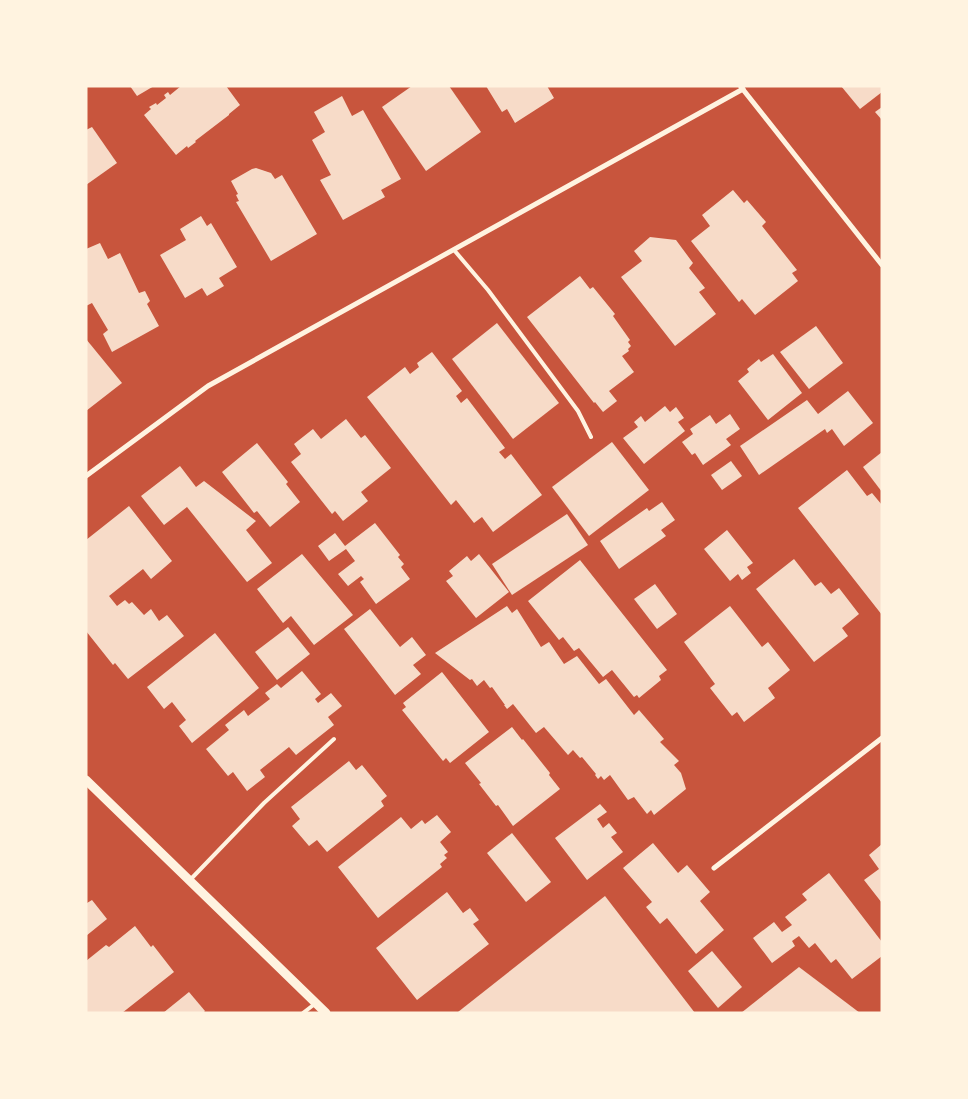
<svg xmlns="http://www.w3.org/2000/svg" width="968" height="1099" font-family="Inter,sans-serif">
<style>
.building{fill:#f7dbc8}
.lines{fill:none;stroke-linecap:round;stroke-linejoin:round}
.service{stroke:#fff3e0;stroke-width:4}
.minor{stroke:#fff3e0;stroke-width:5}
.tertiary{stroke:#fff3e0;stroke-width:9}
</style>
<rect width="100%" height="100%" fill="#c8553d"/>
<g class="building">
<path d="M130 86H154L137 96Z"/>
<path d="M181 86H226L240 105 229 114V115L195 141 196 142 188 148 187 146 176 155 144 115 151 109 149 107 156 103 157 105 166 98 164 95 168 92 170 95Z"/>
<path d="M412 86H449L481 132 426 171 382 107Z"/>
<path d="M486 86H547L554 98 515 123 507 109 502 112Z"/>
<path d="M841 86H882V92L860 109Z"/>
<path d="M342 96 352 116 363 110 401 179 381 190 385 197 343 220 320 180 331 175 312 140 325 132 314 112Z"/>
<path d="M882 107V120L875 112Z"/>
<path d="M92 127 117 163 86 185V130Z"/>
<path d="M256 168 271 173 275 179 282 175 317 234 271 261 236 202 239 201 236 195 238 194 231 181 252 169Z"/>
<path d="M733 190 744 203 747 200 766 222 762 226 797 270 792 273 798 281 755 315 742 299 739 302 691 241 710 226 702 215Z"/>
<path d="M201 216 207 226 211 223 237 267 219 278 224 286 207 296 202 288 185 298 160 255 186 240 180 229Z"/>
<path d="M650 237 676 240 693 263 689 268 705 288 699 292 716 314 675 346 621 277 642 261 634 251Z"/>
<path d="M100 243 108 259 120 253 139 293 145 291 150 301 147 304 159 326 112 352 103 334 108 330 92 303 86 306V249Z"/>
<path d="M580 276 590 289 593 287 615 314 613 316 630 340 628 342 631 346 628 349 629 351 622 356 634 372 609 391 617 401 603 412 595 402 594 403 527 317Z"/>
<path d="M497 323 559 403 513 439 452 359Z"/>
<path d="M816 326 843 363 809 389 780 352Z"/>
<path d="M86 339 122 383 86 411Z"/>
<path d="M432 352 462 391 456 396 461 403 467 398 505 448 499 452 505 459 511 454 542 495 493 532 482 517 474 523 456 500 451 505 367 397 405 367 410 374 419 367 417 363Z"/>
<path d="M773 354 802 393 768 420 738 381 749 372 747 369 759 359 761 362Z"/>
<path d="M848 391 873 423 844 446 832 429 827 433 825 429 759 475 740 446 807 400 818 414Z"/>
<path d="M665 406 670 412 676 407 684 418 678 422 685 431 644 464 623 438 638 427 634 422 641 416 645 422Z"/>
<path d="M730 414 740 429 726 439 731 445 703 465 695 453 692 455 682 442 693 434 690 429 710 415 716 424Z"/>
<path d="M346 419 361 438 365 435 391 468 361 492 368 501 343 521 335 511 332 514 291 462 301 454 294 444 313 429 321 439Z"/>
<path d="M612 442 649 490 589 536 552 487Z"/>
<path d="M257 443 288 482 286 484 300 502 270 527 257 511 254 513 222 472Z"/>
<path d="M882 452V492L863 467Z"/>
<path d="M731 461 742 476 722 490 711 475Z"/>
<path d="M180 466 196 487 204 481 256 521 246 530 272 563 247 582 187 507 164 525 141 496Z"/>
<path d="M847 470 867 496 872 493 882 505V615L798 508Z"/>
<path d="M662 502 675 520 661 530 666 536 619 569 600 541 647 508 649 511Z"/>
<path d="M129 506 172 561 151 579 143 569 109 596 117 606 125 600 129 604 132 602 144 615 151 609 159 621 167 615 184 636 128 679 115 663 113 665 86 631V540Z"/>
<path d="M567 514 588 545 512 595 492 564Z"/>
<path d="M375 523 400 555 398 557 404 564 401 567 410 579 376 604 360 582 364 579 361 576 348 586 338 574 355 561 346 549 329 561 318 546 335 533 345 546Z"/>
<path d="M727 530 753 563 747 567 751 573 742 580 738 574 730 581 704 549Z"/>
<path d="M302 554 353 615 314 645 291 616 283 623 257 589Z"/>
<path d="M479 554 509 592 476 618 446 581 453 576 449 571 467 556 471 561Z"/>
<path d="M794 559 815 586 821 582 831 594 839 588 859 614 842 628 848 636 814 662 756 589Z"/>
<path d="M580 560 667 670 659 676 661 680 639 698 637 695 634 697 612 670 603 677 579 648 574 651 563 637 559 640 528 601Z"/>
<path d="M655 584 677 614 657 629 634 599Z"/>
<path d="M507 606 512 613 517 609 541 647 549 642 564 664 577 656 599 684 606 679 634 715 639 710 664 739 660 742 679 761 674 765 681 773 686 789 654 815 651 810 647 814 634 797 628 800 610 775 604 780 601 776 598 779 595 775 596 774 582 757 580 758 573 750 568 755 544 727 536 733 513 704 507 709 504 705H505L492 687 490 688 484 680 477 686 472 679 470 680 435 653Z"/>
<path d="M730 606 762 647 768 642 790 670 768 688 775 698 744 722 737 712 732 716 710 688 715 684 684 642Z"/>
<path d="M370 609 400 647 412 637 426 655 413 665 421 674 395 695 344 629Z"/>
<path d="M288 627 310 654 277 680 255 652Z"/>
<path d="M215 633 259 688 192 743 179 726 186 720 172 702 164 709 147 687Z"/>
<path d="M302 671 321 694 315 699 318 703 331 693 342 706 328 717 334 725 296 755 289 747 260 770 265 777 247 791 233 772 228 776 206 749 229 730 225 725 244 710 248 716 270 699 265 693 277 684 281 688Z"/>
<path d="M442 672 489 732 450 763 446 758 443 761 402 710 406 707 403 703Z"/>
<path d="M512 727 522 740 523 739 550 773 549 775 560 789 513 826 498 805 496 806 479 784 481 783 465 763Z"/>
<path d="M349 761 356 770 362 765 387 796 381 801 384 806 327 852 317 840 309 846 292 826 300 819 291 807Z"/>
<path d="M600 804 607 812 597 819 603 828 609 823 617 833 611 837 623 852 587 880 555 838Z"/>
<path d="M437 815 451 832 440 842 448 852 444 855 447 858 440 864 442 867 378 918 338 867 401 817 411 829 422 820 425 824Z"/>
<path d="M512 833 551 882 526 902 487 853Z"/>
<path d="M653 843 678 873 687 865 710 892 700 901 724 930 696 954 667 918 660 924 646 907 652 902 623 868Z"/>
<path d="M882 844V903L864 880 879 869 869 855Z"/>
<path d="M829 873 882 942V956L852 979 836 959 831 963 815 943 809 948 799 936 792 941 795 946 772 963 753 938 774 922 782 932 792 925 785 917 807 900 802 894Z"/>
<path d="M447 892 463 913 470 908 479 920 473 924 489 944 417 1000 376 948Z"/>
<path d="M605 896 695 1013H459L458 1012Z"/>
<path d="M92 900 107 919 86 936V902L87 903Z"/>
<path d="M135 926 151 947 153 945 174 972 122 1013H86V961L106 945 109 947Z"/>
<path d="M712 951 742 987 718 1008 688 971Z"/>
<path d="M799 967 860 1013H741Z"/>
<path d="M189 992 205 1011 203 1013H163Z"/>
</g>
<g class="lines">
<g class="service">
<path d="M454 250 488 290 578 411 591 437"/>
<path d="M190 880 264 803 334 739"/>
<path d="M303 1013 316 1003"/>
</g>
<g class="minor">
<path d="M741 87 882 265"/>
<path d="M86 476 208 386 743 89"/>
<path d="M714 868 882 738"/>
</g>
<path class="tertiary" d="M86 780 326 1013"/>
</g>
<rect width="968" height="1099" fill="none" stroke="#fff3e0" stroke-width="175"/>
</svg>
